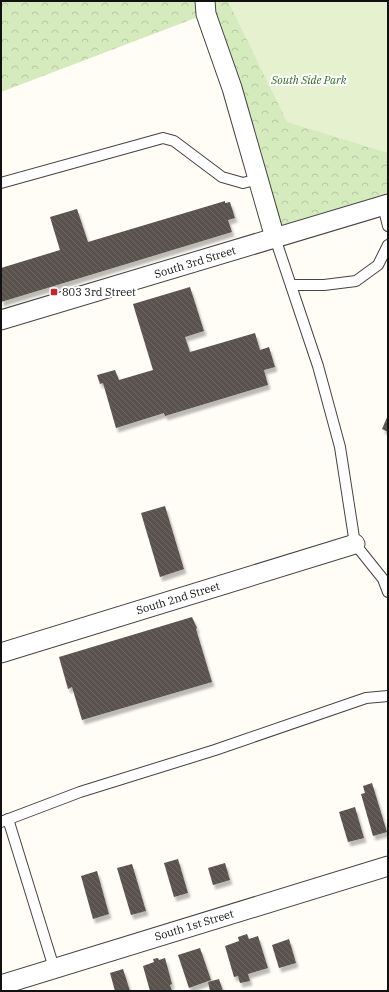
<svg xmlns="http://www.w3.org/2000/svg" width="389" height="992" font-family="'IBM Plex Serif',serif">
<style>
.park{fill:url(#park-crowns)}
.pitch{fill:#e6f2cf}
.building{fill:url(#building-back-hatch);filter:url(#shadow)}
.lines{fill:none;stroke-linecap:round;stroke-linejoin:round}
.lane-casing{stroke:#444;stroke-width:12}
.street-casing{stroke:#444;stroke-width:21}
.lane{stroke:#fff;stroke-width:10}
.street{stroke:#fff;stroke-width:19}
.poi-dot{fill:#c4262e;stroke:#fff;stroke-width:1.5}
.labels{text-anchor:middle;stroke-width:4;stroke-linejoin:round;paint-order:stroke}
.park-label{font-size:11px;font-style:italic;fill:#2f6b1f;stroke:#fff}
.street-label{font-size:11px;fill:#111;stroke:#fff}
.poi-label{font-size:11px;fill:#111;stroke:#fff;text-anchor:start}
</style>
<defs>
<pattern id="park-crowns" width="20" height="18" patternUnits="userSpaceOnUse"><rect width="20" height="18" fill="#d5ebbd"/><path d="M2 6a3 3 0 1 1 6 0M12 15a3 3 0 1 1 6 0" fill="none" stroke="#b6c8a1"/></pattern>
<pattern id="building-back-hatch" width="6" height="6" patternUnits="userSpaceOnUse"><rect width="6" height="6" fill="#5a524d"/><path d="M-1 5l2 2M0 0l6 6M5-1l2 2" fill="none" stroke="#6d6662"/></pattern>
<filter id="shadow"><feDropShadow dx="2.5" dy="4.5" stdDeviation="1" flood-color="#0004"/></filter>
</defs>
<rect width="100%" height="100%" fill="#fffdf5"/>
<path class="park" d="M1 1H388V202L275 238 206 14 1 92Z"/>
<path class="pitch" d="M228 1H388V153L287 122Z"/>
<g class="building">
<path d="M225 201V203L230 202 235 218 228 220 232 232 1 302V268L60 250 50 217 77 209 88 242Z"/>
<path d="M190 287 204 331 185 337 190 352 255 333 260 350 269 347 275 367 264 370 268 385 165 416 164 413 116 428 103 383 100 384 97 375 115 370 119 380 153 370 133 304Z"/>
<path d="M388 415V432L382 429Z"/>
<path d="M165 506 184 569 160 577 141 513Z"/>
<path d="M192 617 197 628 196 629 212 682 82 720 72 687 68 689 59 657Z"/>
<path d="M372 783 387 832 373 836 361 794 365 793 363 786Z"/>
<path d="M355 807 364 838 348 842 339 812Z"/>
<path d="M178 859 188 893 174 897 164 863Z"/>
<path d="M225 863 230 880 213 885 208 868Z"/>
<path d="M132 864 146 911 131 915 117 868Z"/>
<path d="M97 871 109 914 93 919 81 876Z"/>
<path d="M247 934 249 939 258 936 268 968 248 974 250 981 240 983 238 976 234 977 225 946 239 941 238 937Z"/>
<path d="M289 939 296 963 279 968 272 945Z"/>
<path d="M200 948 211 980 189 988 178 955Z"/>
<path d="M158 958 159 960 165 958 172 984 170 985 172 991H154V990L150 991 143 966 154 962 153 959Z"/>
<path d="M123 969 130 991H115L110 973Z"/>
<path d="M219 979 223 991H210L208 982Z"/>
</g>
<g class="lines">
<g class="lane-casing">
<g id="lane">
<path d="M1 183 163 138 174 141 222 177 243 183 258 179"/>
<path d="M383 206 388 226"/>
<path d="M275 238 318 366 340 447 355 544 383 579 388 592"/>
<path d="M291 285H324L356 281 378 265 388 245"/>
<path d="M8 819 54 968"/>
<path d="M1 822 80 792 215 750 366 698 388 696"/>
</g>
</g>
<g class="street-casing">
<g id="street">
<path d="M205 1 206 14 232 88 275 238"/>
<path d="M1 320 388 204"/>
<path d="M1 653 355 544"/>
<path d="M1 985 388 866"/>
</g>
</g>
<use href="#lane" class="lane"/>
<use href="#street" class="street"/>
</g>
<rect class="poi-dot" x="50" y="288" width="8" height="8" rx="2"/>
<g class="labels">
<g class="park-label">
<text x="309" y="84">South Side Park</text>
</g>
<g class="street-label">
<text transform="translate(195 262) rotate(-17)" y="4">South 3rd Street</text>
<text transform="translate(178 598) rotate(-17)" y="4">South 2nd Street</text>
<text transform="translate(194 925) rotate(-17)" y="4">South 1st Street</text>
</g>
<g class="poi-label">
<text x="62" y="296">803 3rd Street</text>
</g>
</g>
<rect width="389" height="992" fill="none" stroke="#111111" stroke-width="4"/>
</svg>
